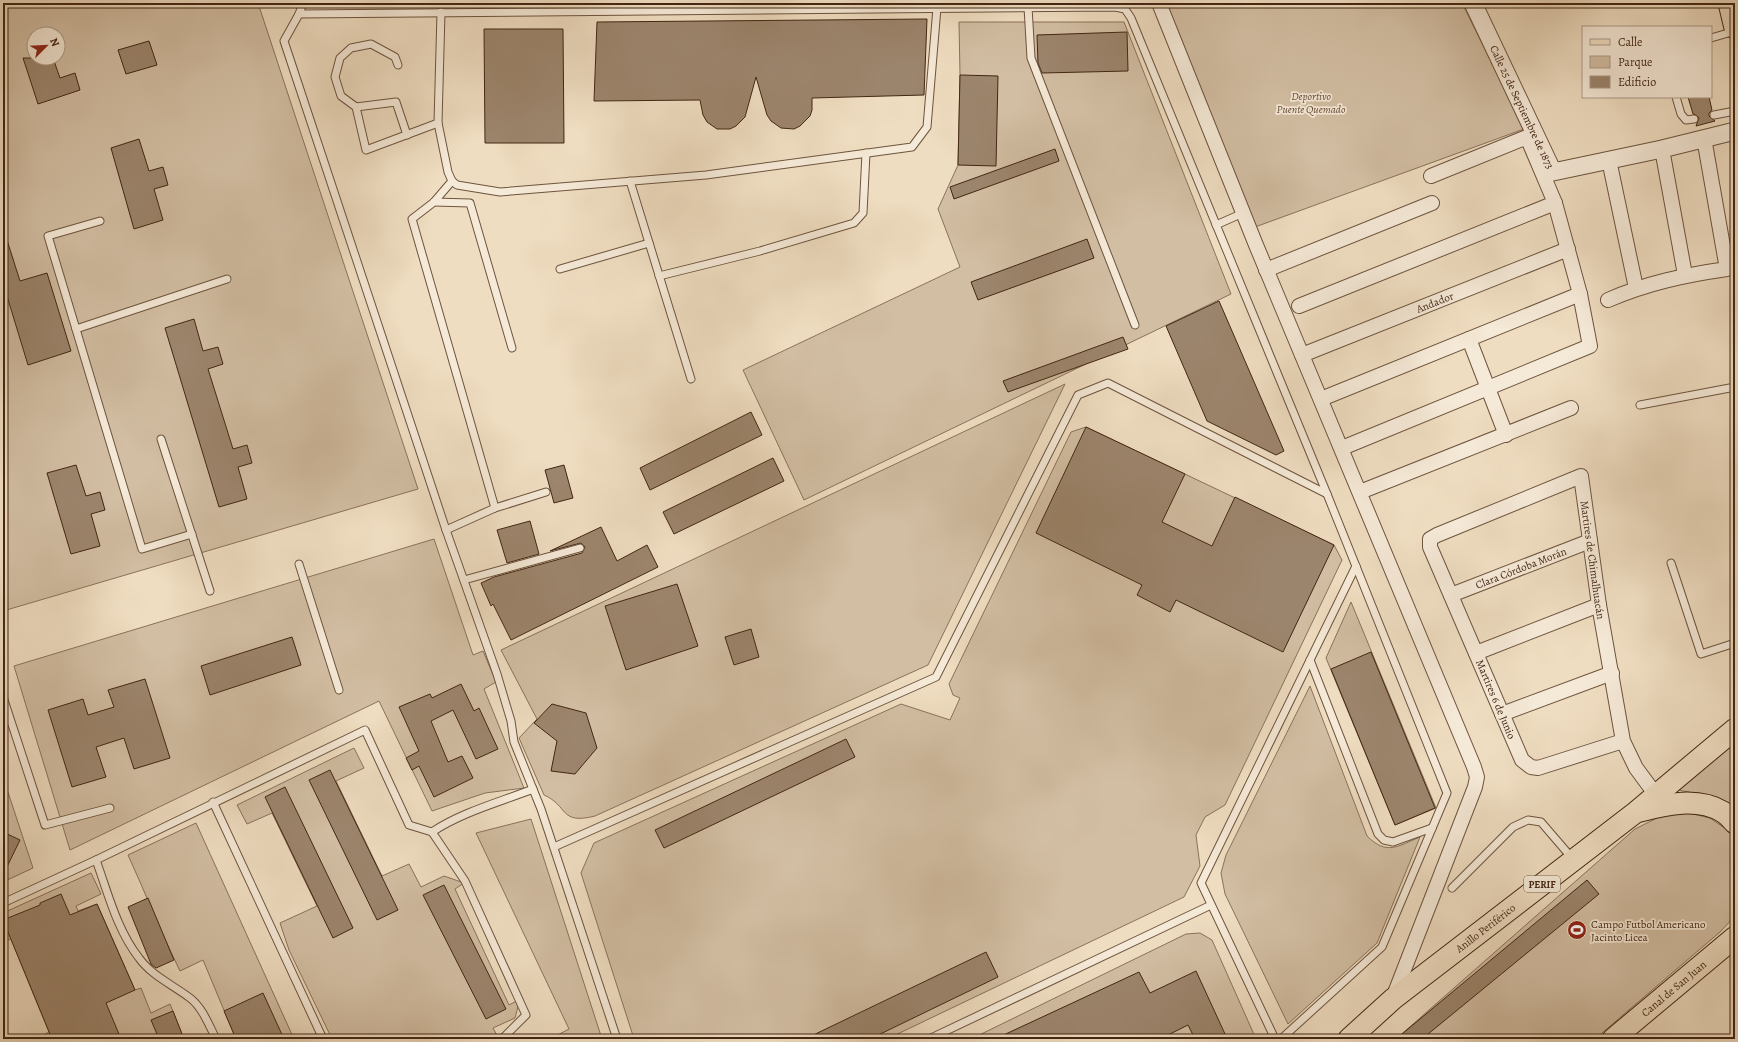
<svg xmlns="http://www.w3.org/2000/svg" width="1738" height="1042" font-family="Alegreya,serif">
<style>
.green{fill:#d2bea3;stroke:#8a725b;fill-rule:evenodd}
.building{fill:#9c856d;stroke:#422613}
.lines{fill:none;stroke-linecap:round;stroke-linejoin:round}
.service-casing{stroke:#6d543e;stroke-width:9}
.minor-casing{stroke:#6d543e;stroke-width:16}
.tertiary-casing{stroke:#6d543e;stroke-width:19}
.primary-casing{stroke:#422613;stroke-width:23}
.service{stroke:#f5e9d7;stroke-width:7}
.minor{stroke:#f5e9d7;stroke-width:14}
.tertiary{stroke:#f5e9d7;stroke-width:17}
.primary{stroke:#efddc1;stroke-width:21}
.labels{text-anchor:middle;stroke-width:3.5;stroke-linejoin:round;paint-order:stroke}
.shield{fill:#f5e9d7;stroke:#78604e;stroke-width:1}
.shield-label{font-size:10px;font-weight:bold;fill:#422613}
.park-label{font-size:11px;font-style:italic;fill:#664c37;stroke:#f5e9d7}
.street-label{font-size:11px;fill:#422613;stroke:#f5e9d7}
.poi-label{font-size:11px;fill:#422613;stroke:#f5e9d7;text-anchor:start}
</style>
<rect width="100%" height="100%" fill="#efddc1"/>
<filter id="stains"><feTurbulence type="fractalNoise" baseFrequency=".005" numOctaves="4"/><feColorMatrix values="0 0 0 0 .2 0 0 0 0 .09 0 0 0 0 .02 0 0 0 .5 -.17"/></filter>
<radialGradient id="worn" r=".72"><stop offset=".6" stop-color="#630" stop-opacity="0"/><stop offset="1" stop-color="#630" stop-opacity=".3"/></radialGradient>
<g class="green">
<path d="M3 3H258L418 489 3 611ZM34 34H58V58H34Z"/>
<path d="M1163 3H1462L1524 129 1255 227Z"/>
<path d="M959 22H1124L1231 294 804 500 743 370 960 267 938 209 958 165 960 75Z"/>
<path d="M1065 384 928 665 595 816C559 825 569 806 544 795L519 738 537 719 501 650Z"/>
<path d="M1086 427 1334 545 1342 560 1225 805 1205 817 1196 835 1200 866 1184 897 887 1039H634L581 873 594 843 901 704 950 720 960 698 953 695 949 684 1071 432Z"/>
<path d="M434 539 473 655 483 651 496 682 484 689 524 788 485 793 432 811 379 701 70 850 14 666Z"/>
<path d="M1351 602 1436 808 1395 825 1326 658Z"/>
<path d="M1310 686 1367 836C1387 856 1398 846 1420 837L1377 943 1288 1024 1225 894 1221 873 1226 855Z"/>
<path d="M1735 742V807L1707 796 1674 789Z"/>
<path d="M354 748 364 768 336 781 382 876 409 864 421 887 444 876 464 883 455 889 509 1005 520 999 515 1018 493 1028 499 1039H332L289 950 280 923 317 906 272 813 247 824 237 805Z"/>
<path d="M3 777 33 868 3 882Z"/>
<path d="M1685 812 1710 818 1735 835V916L1720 932 1595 1039H1396L1635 829 1661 816Z"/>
<path d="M531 819 602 1039H550L569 1029 476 833Z"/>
<path d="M196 823 294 1039H236L203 960 180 971C161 934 146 894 128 855Z"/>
<path d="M91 873 101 894 76 906 78 911 97 904 135 990 141 988 151 1013 170 1004 184 1039H35L49 1032 11 939 3 942V913Z"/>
<path d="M1200 933 1212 940 1256 1039H971L1186 934Z"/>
</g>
<g class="building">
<path d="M927 19 924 95 812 98V110L810 116 800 126 794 129 781 128 771 121 767 115 756 77 745 117 736 126 730 129H717L707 122 703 115 700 100 594 101 597 22Z"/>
<path d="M484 29H563L564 143H485Z"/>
<path d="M1127 32 1128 71 1042 73 1038 63 1037 35Z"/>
<path d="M149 41 157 65 126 74 118 50Z"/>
<path d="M23 58H53L60 78 75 73 80 90 38 104Z"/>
<path d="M960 75 998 76 996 166 958 165Z"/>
<path d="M1688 97H1709L1712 110 1709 113V116L1715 121 1696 126 1699 118 1696 115 1693 114Z"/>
<path d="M139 139 149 171 163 167 168 185 154 189 163 220 134 229 111 148Z"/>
<path d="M1055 149 1059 161 954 199 950 187Z"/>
<path d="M3 237H6L20 281 47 273 71 351 28 365 3 283Z"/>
<path d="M1087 239 1094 258 978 300 971 282Z"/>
<path d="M1219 301 1284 451 1276 455 1207 421 1166 326Z"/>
<path d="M194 319 203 351 218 347 223 364 208 369 233 449 247 445 252 463 238 467 247 499 219 507 165 328Z"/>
<path d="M1123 337 1128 349 1008 392 1003 381Z"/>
<path d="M751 412 762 435 650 490 640 468Z"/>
<path d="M1086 427 1185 474 1162 522 1212 546 1235 497 1334 545 1283 652 1176 600 1170 612 1137 595 1142 585 1036 533Z"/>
<path d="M773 458 784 481 674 534 663 512Z"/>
<path d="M76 465 86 496 100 492 105 510 91 514 100 546 71 554 47 473Z"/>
<path d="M564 465 573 498 554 503 545 470Z"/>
<path d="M530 521 539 554 507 563 497 530Z"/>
<path d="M601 527 617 561 647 545 658 567 511 640 493 604 491 606 481 583 494 577 582 553 585 547 581 543 550 551Z"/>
<path d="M677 584 698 646 626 670 605 606Z"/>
<path d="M751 629 759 657 734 665 725 637Z"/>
<path d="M292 637 301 665 210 695 201 666Z"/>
<path d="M1371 652 1435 808 1395 825 1331 669Z"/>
<path d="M145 679 170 758 134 769 124 738 96 747 106 777 72 787 48 710 83 699 88 715 114 707 108 690Z"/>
<path d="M461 684 474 711 479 708 498 749 476 759 453 710 431 721 448 762 462 756 473 778 434 797 419 766 412 770 406 758 419 751 399 707 430 694 432 698Z"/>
<path d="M552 704 586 713 597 748 575 774 551 771 557 741 534 723Z"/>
<path d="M846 739 855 757 664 848 655 830Z"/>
<path d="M330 770 398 910 377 920 309 780Z"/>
<path d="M285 787 353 928 333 938 265 797Z"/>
<path d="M3 832 20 840 3 875Z"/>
<path d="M1587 880 1599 894 1422 1039H1396Z"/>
<path d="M444 885 506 1009 486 1019 423 895Z"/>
<path d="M61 894 70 915 97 904 135 990 106 1003 121 1039H52L3 920 40 905V903Z"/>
<path d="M148 898 174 960 156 968 151 964 128 907Z"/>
<path d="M986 952 998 977 870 1039H805Z"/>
<path d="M1196 971 1225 1034 1215 1039H1195L1188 1025 1160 1039H1095L1093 1034 1080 1039H995L1139 972 1150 993Z"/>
<path d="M263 993 284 1039H236L224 1011Z"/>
<path d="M173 1011 184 1039H159L151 1020Z"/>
</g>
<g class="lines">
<g class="service-casing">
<g id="service">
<path d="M1028 7 1031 58 1135 325"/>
<path d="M441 12 438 123 448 172 452 181 457 185 500 192 706 175 912 147 927 127 937 8"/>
<path d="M299 14 303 3"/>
<path d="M1711 38 1735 31"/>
<path d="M398 65 395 57 371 44 351 48 340 58 335 77 341 96 356 107 366 150 438 123"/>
<path d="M1676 97 1681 114 1686 120 1694 119"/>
<path d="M356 107 396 102 407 135"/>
<path d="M1714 115 1735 111"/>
<path d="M452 181 434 202 412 219 495 508"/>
<path d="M630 181 691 379"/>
<path d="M434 202 470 203 512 348"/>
<path d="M100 221 48 236 142 549 192 534"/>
<path d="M1216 225 1243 213"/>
<path d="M560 269 649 243"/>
<path d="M659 276 760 251 854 223 863 213 866 153"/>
<path d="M76 329 227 279"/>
<path d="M1640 405 1735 387"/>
<path d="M161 439 210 591"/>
<path d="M446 530 495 508 546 492"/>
<path d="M1671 563 1701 654 1735 643"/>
<path d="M299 564 339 690"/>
<path d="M464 580 580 548"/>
<path d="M1310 660 1378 834 1384 840 1393 842 1432 828"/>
<path d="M3 697 45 825 110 808"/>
<path d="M213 802 323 1039"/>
<path d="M432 832C462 812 500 802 533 789"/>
<path d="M554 847 936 677 1078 395 1108 383 1327 494"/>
<path d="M96 860C108 893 117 930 139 958 152 976 173 985 190 998 202 1007 209 1025 216 1039"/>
<path d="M1452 888 1513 827 1528 820 1541 822 1572 858"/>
<path d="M3 903 96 860 365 730 409 825 432 832 465 881 526 1015 502 1039"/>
<path d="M617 1039 541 809 514 742 511 721 497 674 446 530 284 41 299 14 1115 7 1125 9 1131 18 1327 494 1447 793 1382 947 1281 1039"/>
<path d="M929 1039 1211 905"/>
<path d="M1275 1039 1201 883 1356 566"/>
</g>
</g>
<g class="minor-casing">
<g id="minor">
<path d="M1159 3 1256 245 1474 767 1477 777 1475 787 1393 998"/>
<path d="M1662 149 1685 275"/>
<path d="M1609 160 1636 288"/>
<path d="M1266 270 1432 203"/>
<path d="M1608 300C1647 283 1685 275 1727 269L1704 138"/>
<path d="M1299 306 1555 203"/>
<path d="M1469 339 1506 435"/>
<path id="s1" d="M1302 355 1568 249"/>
<path d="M1321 399 1580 294"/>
<path d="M1342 448 1590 346 1580 294 1555 203 1527 137 1431 176"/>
<path d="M1360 492 1571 408"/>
<path id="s2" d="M1451 595 1590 541"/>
<path d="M1476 653 1599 605"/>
<path d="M1502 714 1612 673"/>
<path id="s3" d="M1623 741 1538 768 1531 767 1522 760 1430 547V539L1437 535 1581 476 1599 605 1623 741 1636 768 1656 795"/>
</g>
</g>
<g class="tertiary-casing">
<g id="tertiary">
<path id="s4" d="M1473 3 1553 172 1662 149 1735 131"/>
</g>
</g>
<g class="primary-casing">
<g id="primary">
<path d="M1729 3 1735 28"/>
<path d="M1640 811C1667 804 1698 797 1723 812 1728 815 1731 819 1735 823"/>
<path id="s5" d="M1349 1039 1393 999 1636 812 1735 729"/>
<path id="s6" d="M1613 1039 1735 937"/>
</g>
</g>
<use href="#service" class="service"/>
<use href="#minor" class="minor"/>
<use href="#tertiary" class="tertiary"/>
<use href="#primary" class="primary"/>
</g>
<defs>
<g id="stadium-disc" transform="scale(1)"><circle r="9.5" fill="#8f2418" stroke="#f5e9d7"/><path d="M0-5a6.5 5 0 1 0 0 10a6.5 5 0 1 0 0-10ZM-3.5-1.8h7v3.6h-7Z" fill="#fff"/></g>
</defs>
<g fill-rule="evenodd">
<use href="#stadium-disc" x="1577" y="930"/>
</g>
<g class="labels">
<rect class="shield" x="1524" y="876" width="36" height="16" rx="3"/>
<g class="shield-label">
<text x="1542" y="888">PERIF</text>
</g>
<g class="park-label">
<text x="1311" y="100">Deportivo<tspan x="1311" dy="13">Puente Quemado</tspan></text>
</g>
<g class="street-label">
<text dy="4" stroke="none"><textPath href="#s4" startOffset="115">Calle 25 de Septiembre de 1873</textPath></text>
<text dy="4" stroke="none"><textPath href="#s1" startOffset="143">Andador</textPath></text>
<text dy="4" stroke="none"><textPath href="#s3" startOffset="596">Martires de Chimalhuacán</textPath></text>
<text dy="4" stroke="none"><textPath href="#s2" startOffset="75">Clara Córdoba Morán</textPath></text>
<text transform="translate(1496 699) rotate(67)" y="4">Martires 6 de Junio</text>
<text dy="4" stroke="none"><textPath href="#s5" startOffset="176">Anillo Periférico</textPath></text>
<text dy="4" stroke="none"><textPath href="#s6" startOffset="79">Canal de San Juan</textPath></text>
</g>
<g class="poi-label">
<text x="1591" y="928">Campo Futbol Americano<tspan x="1591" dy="13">Jacinto Licea</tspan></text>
</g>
</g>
<rect width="1738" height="1042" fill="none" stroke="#efddc1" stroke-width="16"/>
<rect x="4" y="4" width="1730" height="1034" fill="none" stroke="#422613" stroke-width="2"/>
<rect x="8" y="8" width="1722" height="1026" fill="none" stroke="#422613"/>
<rect x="1582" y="26" width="130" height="72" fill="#f5e9d7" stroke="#ad9b89"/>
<rect x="1590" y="39" width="20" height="6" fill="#efddc1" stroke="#ad9b89"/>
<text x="1618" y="46" font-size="12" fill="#422613">Calle</text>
<rect x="1590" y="56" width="20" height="12" fill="#d2bea3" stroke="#ad9b89"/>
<text x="1618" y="66" font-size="12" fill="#422613">Parque</text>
<rect x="1590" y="76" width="20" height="12" fill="#9c856d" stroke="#ad9b89"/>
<text x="1618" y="86" font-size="12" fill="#422613">Edificio</text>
<g transform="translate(46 46) rotate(66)"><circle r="19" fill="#f5e9d7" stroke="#ad9b89"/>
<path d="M0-3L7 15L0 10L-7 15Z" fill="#8f2418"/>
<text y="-6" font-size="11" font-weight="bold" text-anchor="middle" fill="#422613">N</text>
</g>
<rect width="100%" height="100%" filter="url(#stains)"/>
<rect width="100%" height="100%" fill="url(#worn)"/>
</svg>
